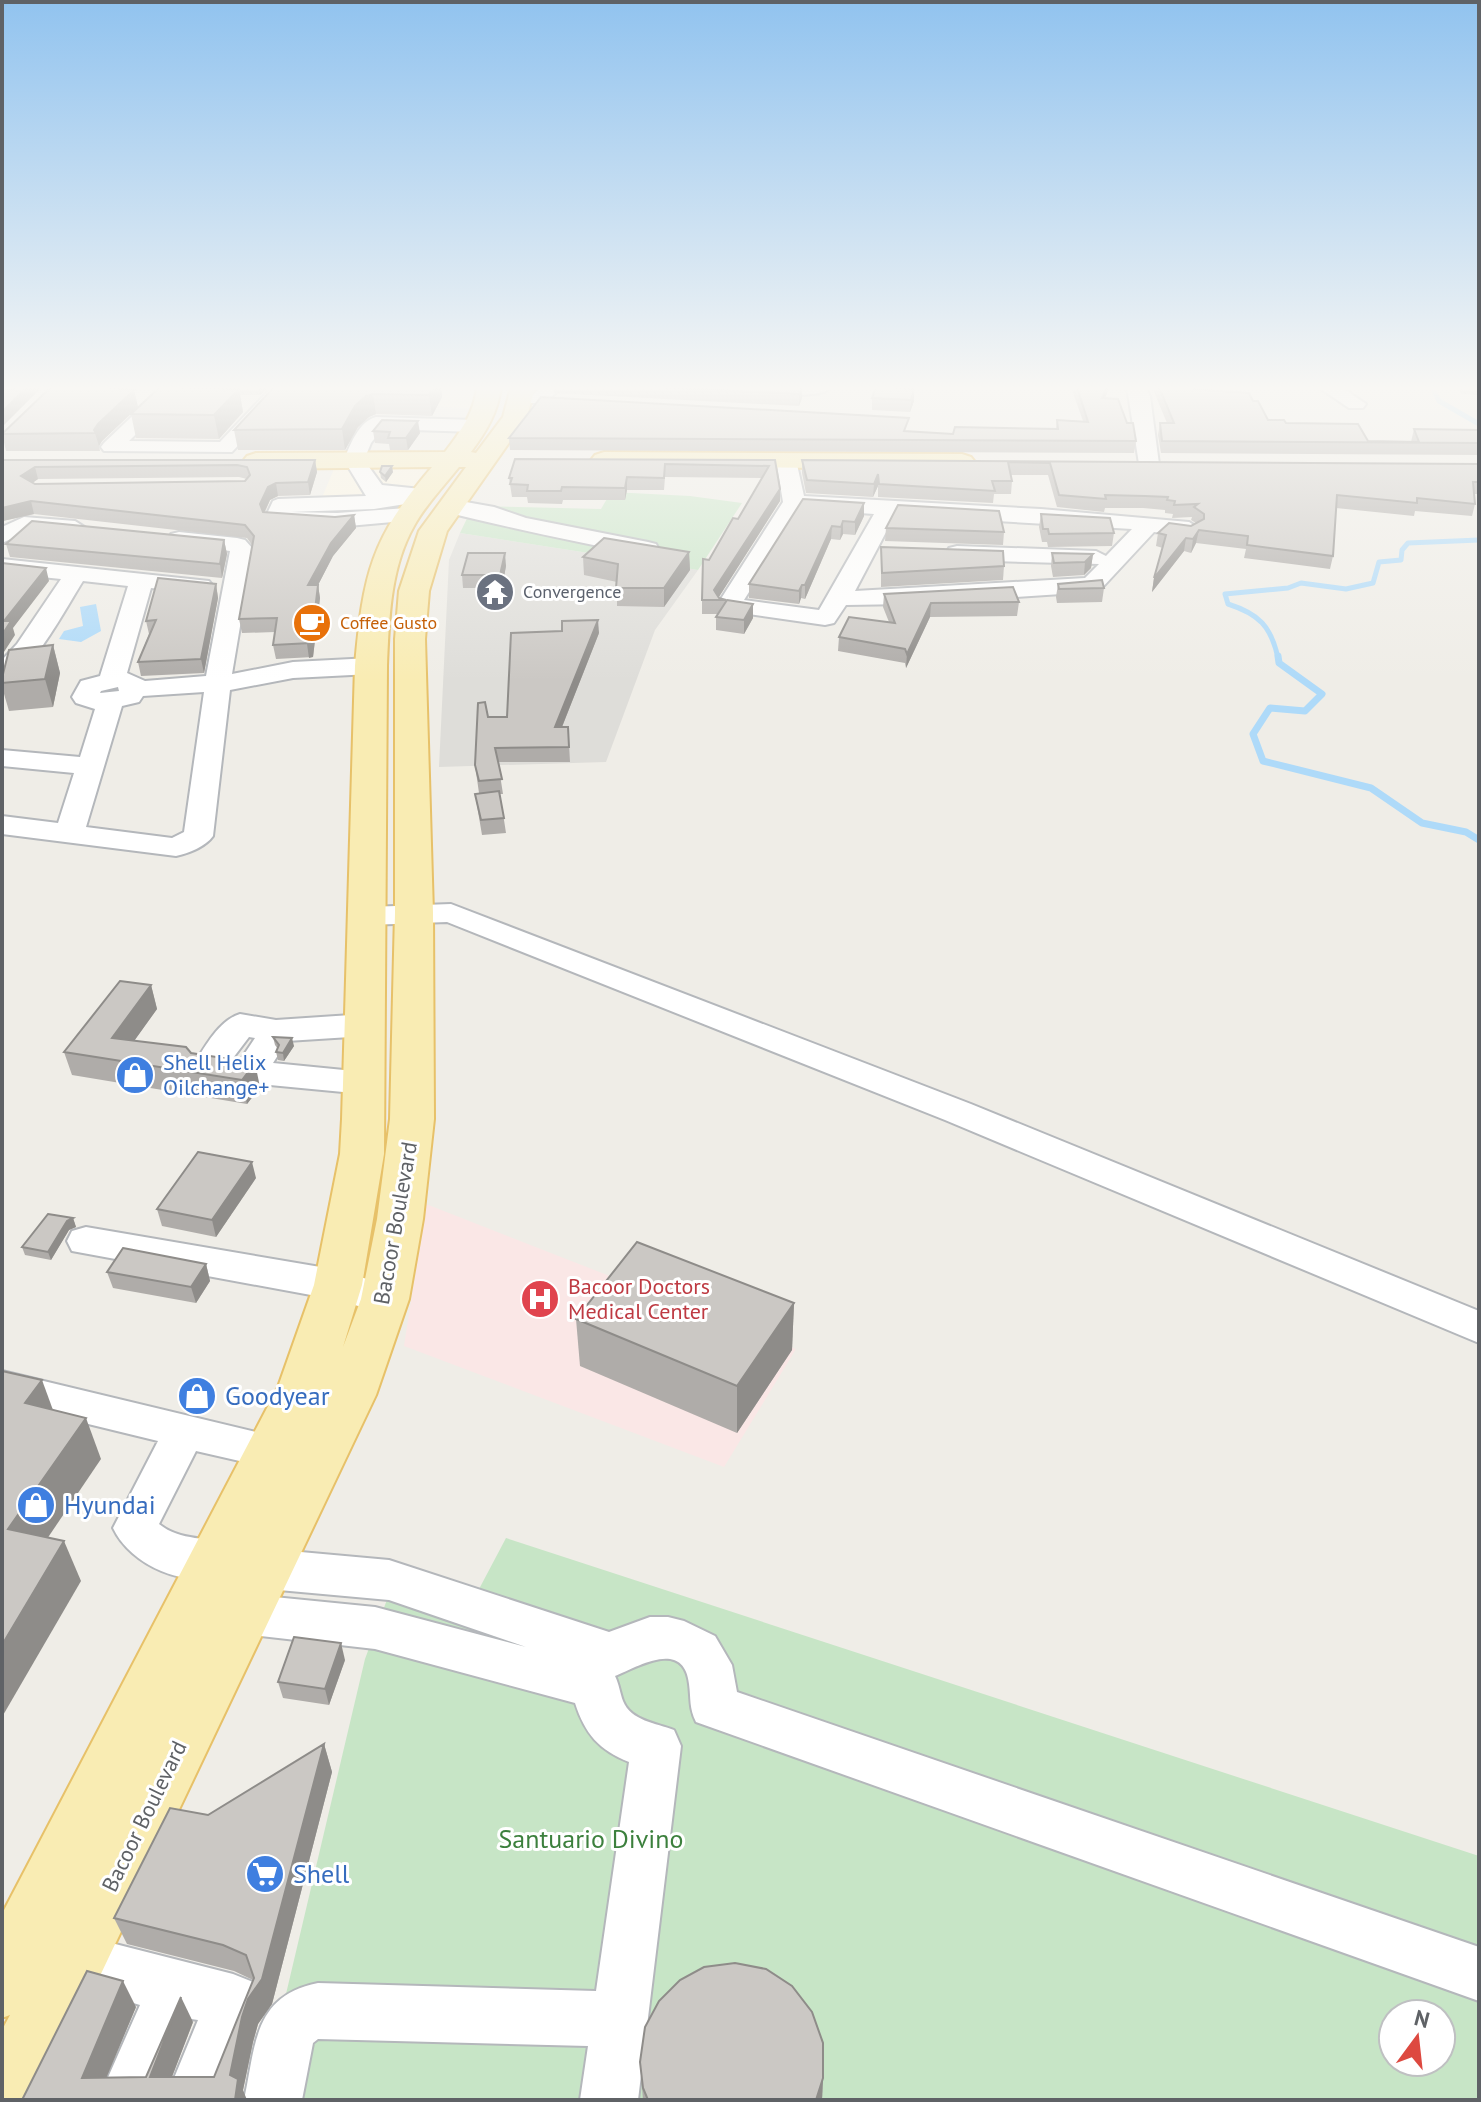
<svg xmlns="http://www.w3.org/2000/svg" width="1481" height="2102" font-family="'PT Sans',sans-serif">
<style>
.commercial{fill:#fcf5e0}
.industrial{fill:#deddd9}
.medical{fill:#fae7e6}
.green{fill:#c7e5c6;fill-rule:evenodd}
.water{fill:#aedaf9}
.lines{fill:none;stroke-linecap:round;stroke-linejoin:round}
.stream-far1{stroke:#aedaf9;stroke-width:5}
.stream{stroke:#aedaf9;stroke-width:7}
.minor-casing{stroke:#b4b7bb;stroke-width:4}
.major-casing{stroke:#e7c169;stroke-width:4}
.minor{fill:#fff;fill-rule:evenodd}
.major{fill:#f9ecb3;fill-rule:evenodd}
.wall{fill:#afaca9;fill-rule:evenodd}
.shaded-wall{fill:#8e8c89}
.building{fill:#cbc8c4;stroke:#8e8c89;stroke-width:2;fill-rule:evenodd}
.labels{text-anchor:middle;stroke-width:6;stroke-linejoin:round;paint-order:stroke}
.far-worship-label{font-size:18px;fill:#5b616d;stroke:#fff;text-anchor:start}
.far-food-label{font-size:18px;fill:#c56008;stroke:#fff;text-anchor:start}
.shop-label{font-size:22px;fill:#366cbe;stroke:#fff;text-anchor:start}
.street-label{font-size:22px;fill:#5f6266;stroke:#fff}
.health-label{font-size:22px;fill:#be3a42;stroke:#fff;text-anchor:start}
.near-shop-label{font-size:26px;fill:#366cbe;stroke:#fff;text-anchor:start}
.near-park-label{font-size:26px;fill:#3c803d;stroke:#fff}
</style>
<rect width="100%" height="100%" fill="#efede7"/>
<g class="commercial">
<path d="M292 387H475L471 408 280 400Z"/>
<path d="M431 463 407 496 321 500 336 464Z"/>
</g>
<path class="industrial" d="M460 533 698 570 655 630 606 762 439 767 449 560Z"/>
<path class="medical" d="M426 1204 796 1349 724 1467 404 1346Z"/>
<g class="green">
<path d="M611 492 690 496 742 503 698 570 460 533 473 506 601 509Z"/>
<path d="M506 1538 1479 1856V2100H261L365 1659 398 1570 478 1591ZM1393 2014H1441V2062H1393Z"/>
</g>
<path class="water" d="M96 604 101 631 81 642 59 639 64 631 83 626 80 607Z"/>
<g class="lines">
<g class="stream-far1">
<path d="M1432 387 1439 401 1479 424"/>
<path d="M1278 658C1271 626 1259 614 1228 604L1225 594 1288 588 1301 583 1346 589 1373 583 1379 562 1401 560 1402 550 1408 543 1479 540"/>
</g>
<path class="stream" d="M1278 656 1279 663 1322 694 1305 711 1270 708 1253 734 1263 761 1371 788 1422 823 1466 832 1479 840"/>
<g class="minor-casing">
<g id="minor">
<path d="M163 387H184L129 441 220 442 272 387H292L232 452 104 451 101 447 104 443Z"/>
<path d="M541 387H562L545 403H531L528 399Z"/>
<path d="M750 387H827L829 389C819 398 760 396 750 387Z"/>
<path d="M1127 387H1145L1150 396 1159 464 1156 468 1149 470 1139 464Z"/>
<path d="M1318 387H1341L1366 404 1363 408H1349Z"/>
<path d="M376 417 475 420 485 426 475 432 382 429 371 443 364 460 382 485 431 490 434 495 431 500 374 509 290 512 337 513 407 508 415 510 418 515 415 520 337 527 268 523 265 518 273 501 278 499 366 496 344 460C350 445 359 421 376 417Z"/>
<path d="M786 454 796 460 804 496 1041 509 1189 522 1200 529 1189 536 1154 532 1100 590 1092 592 909 604 846 605 834 623 825 625 721 610 717 605 783 502 776 460ZM801 509 874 514 819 610 744 600ZM895 515 1132 529 1106 556 1096 551 957 546 949 548 946 553 949 558 957 560 1099 564 1085 578 855 591Z"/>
<path d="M449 499 494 507 526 518 648 542 656 544 659 549 656 554 648 556C578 542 510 528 441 511L438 506Z"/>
<path d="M24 517 75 521 86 528 75 535 28 531 2 543V527Z"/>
<path d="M179 532 237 538 245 540 253 549 232 674 293 662 371 658 380 661 384 666 380 671 371 674 293 678 230 690 213 836C205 847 189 853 176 856L2 834V816L58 823 74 773 2 766V750L80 757 95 709 76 703 72 697 81 681 100 676 128 586 83 581C67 606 31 676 2 683V660L17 644 61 579 2 573V559L209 581 213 586 209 591 201 593 151 588 127 673 145 681 206 676 230 551 171 544 168 539 171 534ZM118 687 119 691 100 693 101 691ZM204 692 184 832 172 838 86 827 122 706 139 702 143 696Z"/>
<path d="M451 904 971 1104 1479 1311V1343L945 1120 447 922 368 925 357 923 353 916 357 909 368 907Z"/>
<path d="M240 1014 276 1020 366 1014 378 1018 383 1025 378 1032 366 1036 287 1041 273 1063 364 1072 376 1075 381 1083 376 1091 364 1094 250 1083 198 1074 193 1066C204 1048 219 1020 240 1014ZM249 1037 255 1038 241 1059 233 1058Z"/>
<path d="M86 1227 338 1270 399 1289 405 1299 399 1309 385 1314 338 1300 72 1251 67 1241 72 1231Z"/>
<path d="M2 1371 285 1439 291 1451 285 1463 270 1468 196 1451 159 1524C181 1542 208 1536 233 1545L236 1551 246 1547 389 1560 609 1632 650 1617H668L684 1621 715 1636 732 1665 737 1692 1479 1947V2001L696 1722C689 1708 691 1699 689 1684 684 1638 637 1667 615 1676 619 1684 620 1693 623 1701 631 1721 656 1723 674 1730L681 1746 638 2100H580L588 2046 318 2039 313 2043 302 2100H244C256 2045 253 1996 318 1983L596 1991 629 1762C599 1750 585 1734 575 1703L375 1649 225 1632 209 1626 202 1612 209 1598 225 1592 375 1607 526 1647 389 1600 246 1587 230 1581 227 1575C186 1589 131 1566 113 1528L158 1441 2 1403Z"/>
<path d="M72 1933 233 1974 253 1982 261 2002 223 2100H165L198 2020 191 2019 156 2100H98L140 2005 53 1979 45 1960 53 1941Z"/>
</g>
</g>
<g class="major-casing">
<g id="major">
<path d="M477 387H501C498 412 486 432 471 452L476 453 503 417 511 387H535L527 417 447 531 429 591 425 639 433 913 434 1119 423 1219 409 1299 376 1395 41 2100H2V2030L10 2015 2 2018V1914L278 1387 314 1285 340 1154 342 1119 355 666C363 574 371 538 432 467L256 469 247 466 243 461 247 456 256 453 445 452C461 431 474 413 477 387ZM459 467H466L419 531 399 591 395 639V913L390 1119 377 1219 361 1299 343 1347 362 1285 384 1154 387 666C389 620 390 568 414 526 426 504 444 486 459 467Z"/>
<path d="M604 452 962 454 971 457 975 462 971 467 962 470 595 465 591 460 595 455Z"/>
</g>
</g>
<use href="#minor" class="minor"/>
<use href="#major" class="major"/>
</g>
<g class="wall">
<path d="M181 387H269L260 395H240L243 412 219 439 136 438 131 414Z"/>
<path d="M274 387H441L442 397 432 416 376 414 369 417 358 427 345 450H238L234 430Z"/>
<path d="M553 387H802V398L799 406 554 393Z"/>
<path d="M959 387H987L986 389Z"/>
<path d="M1071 387H1109L1105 398 1127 423 1136 441 1134 453 510 450 509 438 908 432 953 434 1056 429 1057 420 1083 421Z"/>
<path d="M1152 387H1194L1193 389 1253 401 1268 420 1368 441 1411 442 1414 429 1479 430V455L1161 453 1158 435 1160 423H1167Z"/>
<path d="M1456 387H1479V395L1462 394Z"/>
<path d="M914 389V401L910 412 872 410V398Z"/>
<path d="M134 390 138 407 102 441 99 446 100 451H6L2 433Z"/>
<path d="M373 431 420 433 408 450H390L389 444 375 443Z"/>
<path d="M515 459 775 460 780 501 718 598 726 600V602L753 604V618L744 634 716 630V617L718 614H702V600L709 560 738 519 762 478 665 477 664 490H627L625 500H563L562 504 528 503 527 497H512L509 478Z"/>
<path d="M2 460H315L317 472 310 495 278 496 270 500 265 512 335 517 354 515 356 528 333 556 318 585 320 598 313 657 276 659 273 645 275 632 242 633 239 619 252 545 247 538 34 514 2 521ZM239 477 247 479 245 481 35 484 32 483 38 479Z"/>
<path d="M802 460 1479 464V494H1474L1475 504 1472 516 1415 511 1414 516 1336 508 1333 556 1330 569 1244 558 1246 549 1196 543 1191 553 1184 551 1152 592 1154 578 1163 548 1156 546 1158 533 1191 526 1196 523 1191 520 1192 517 1172 518 1173 514 1165 513V510L1143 508H1105L1104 512 1057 507 1048 475H1010L1012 481 1011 494H994L993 503 878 497V486L873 497 806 493 802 473Z"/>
<path d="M380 472H393L386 482 381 478Z"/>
<path d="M864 503V516L855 535 843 534 840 540 831 539 805 599 801 598 799 604 749 598V584Z"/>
<path d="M1041 514 1114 533 1112 546 1048 547 1047 542H1042L1039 527Z"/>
<path d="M886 528 1004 532 1003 545 885 541Z"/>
<path d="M224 540 227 554 222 578 10 557 6 544Z"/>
<path d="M881 547 1004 566 1003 580 881 587Z"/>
<path d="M689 552 690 570 664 607 617 606V582L584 575 583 557Z"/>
<path d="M1052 553 1093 554 1091 568 1084 575 1053 577 1051 566Z"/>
<path d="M506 566 502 588H463L462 575Z"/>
<path d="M216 584 218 598 204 673 141 676 138 662 149 634 146 621Z"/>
<path d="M1058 584 1104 588 1102 602 1057 603 1056 597Z"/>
<path d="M884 594 1019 602 1017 616 930 617 906 668 905 663 838 651 839 637 889 622 883 607Z"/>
<path d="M599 633 562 727H568L570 762H498L503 794H500L506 833 482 835 475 794 479 793 475 765 488 717H507Z"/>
<path d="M53 645 60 673 53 707 9 711 2 687V678Z"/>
<path d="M151 985 157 1009 134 1041 260 1087 247 1104 72 1075 64 1052Z"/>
<path d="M273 1037 294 1046 284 1061 278 1060 276 1052 278 1049 275 1045Z"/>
<path d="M256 1178 216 1237 162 1226 157 1209Z"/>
<path d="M73 1218 76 1227 69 1230 51 1260 25 1255 22 1247Z"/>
<path d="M206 1264 210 1281 196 1303 113 1288 107 1272Z"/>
<path d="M794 1303 792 1350 737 1433 580 1366 576 1319Z"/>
<path d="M345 1660 329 1705 283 1698 278 1682Z"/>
<path d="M324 1744 332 1772 272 2004 258 2024 253 2042 243 2090 22 2100 136 2007 106 2078 146 2077 193 2022 172 2077H214L253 1980 234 1971 127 1944 114 1918 208 1815Z"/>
<path d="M640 2062 823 2078 822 2100H643Z"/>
</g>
<g class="shaded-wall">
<path d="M27 387H42L2 427V412Z"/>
<path d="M258 387H269L260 395Z"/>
<path d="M435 387H441L442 397 432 416 429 395Z"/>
<path d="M802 387V398L799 406V394Z"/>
<path d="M1107 387H1109L1101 410 1102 398Z"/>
<path d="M239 389 243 412 219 439 214 415Z"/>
<path d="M914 389V401L910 412 911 400Z"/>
<path d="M134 390 138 407 102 441 99 446 94 430 98 424Z"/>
<path d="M373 394 376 414 369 417 358 427 345 450 342 429 355 406 366 396Z"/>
<path d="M418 421 420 433 408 450 406 438Z"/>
<path d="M315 460 317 472 310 495 308 482Z"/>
<path d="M392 466 393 472 386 482 385 476Z"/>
<path d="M35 467 38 479 24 489 21 476Z"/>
<path d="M878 474V486L873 497 874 484Z"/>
<path d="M627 477V490L625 500V488Z"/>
<path d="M276 483 278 496 270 500 262 517 260 504 268 487Z"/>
<path d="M780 489V501L717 600 714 590Z"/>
<path d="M31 501 34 514 3 521 2 508Z"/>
<path d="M864 503V516L855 535V522Z"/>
<path d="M354 515 356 528 333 556 318 585 320 598 313 657 309 658 307 644 308 585 331 543Z"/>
<path d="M843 521V534L840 540 841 527Z"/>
<path d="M832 526 831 539 805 599V585Z"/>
<path d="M1199 530 1196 543 1191 553 1193 539Z"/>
<path d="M1186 538 1184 551 1152 592 1154 578Z"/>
<path d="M224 540 227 554 222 578 220 564Z"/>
<path d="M689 552 690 570 664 607V588Z"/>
<path d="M505 553 506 566 502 588 500 575Z"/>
<path d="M1093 554 1091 568 1084 575 1085 562Z"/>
<path d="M46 568 49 581 13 628 15 635 2 655V635L4 621Z"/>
<path d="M216 584 218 598 204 673 201 659Z"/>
<path d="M802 585 801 598 799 604V591Z"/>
<path d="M931 603 930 617 906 668 907 654Z"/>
<path d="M753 604V618L744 634V620Z"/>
<path d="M598 620 599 633 556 742 555 727Z"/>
<path d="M53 645 60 673 53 707 45 679Z"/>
<path d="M151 985 157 1009 119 1062 112 1038Z"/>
<path d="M292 1038 294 1046 284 1061 283 1053Z"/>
<path d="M255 1063 260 1087 247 1104 242 1080Z"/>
<path d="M252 1162 256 1178 216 1237 212 1220Z"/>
<path d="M73 1218 76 1227 69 1230 51 1260 48 1252 67 1221Z"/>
<path d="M206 1264 210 1281 196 1303 191 1287Z"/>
<path d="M794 1303 792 1350 737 1433V1386Z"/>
<path d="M42 1380 57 1421 25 1403Z"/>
<path d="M86 1418 101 1459 26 1570 8 1529Z"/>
<path d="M64 1541 81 1581 2 1717V1645Z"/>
<path d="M341 1643 345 1660 329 1705 325 1689Z"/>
<path d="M324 1744 332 1772 272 2004 258 2024 253 2042 243 2090 247 2100H235L230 2075 242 2017Z"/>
<path d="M123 1981 136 2007 97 2100 82 2078Z"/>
<path d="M181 1997 193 2022 163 2100 150 2077Z"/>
<path d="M823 2078 822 2100H816Z"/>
</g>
<g class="building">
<path d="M15 387H27L2 412V389L12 390Z"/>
<path d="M51 387H104L134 390 98 424 94 430 96 433 2 434Z"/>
<path d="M160 387H162L239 389 214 415 131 414Z"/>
<path d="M274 387H435L429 395 373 394 366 396 355 406 342 429 234 430Z"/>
<path d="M661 387H802L799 394Z"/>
<path d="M876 387H882L914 389 911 400 872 398Z"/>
<path d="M1077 387H1107L1102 398 1118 399 1127 423H1133L1136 441 509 438 541 397 909 418 904 431 953 434 955 427 1058 429 1057 420 1088 422Z"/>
<path d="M1159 387H1194L1193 389 1249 393 1253 401H1258L1268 420H1284L1286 423 1358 424 1368 441 1419 442 1414 429 1479 430V443L1162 441 1160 423H1174Z"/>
<path d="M382 420 418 421 406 438H388L390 432 373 431Z"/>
<path d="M515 459 775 460 780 489 714 590 719 598 726 600H702L703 559 709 560 733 518 738 519 769 466 665 464 664 478 627 477 625 488 562 487 561 491H527L528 485 510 484 512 478H509Z"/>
<path d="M2 460H315L308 482 276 483 268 487 260 504 263 512 335 517 354 515 331 543 308 585H318L311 643 273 645 277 618 239 619 254 536 245 525 31 501 2 508ZM237 465 247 467 250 475 245 481 35 484 21 476 35 467Z"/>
<path d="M802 460 1479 464V482H1473L1475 504 1417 498V503L1337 495 1333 556 1247 545 1248 536 1199 530 1193 539 1186 538 1154 578 1166 535 1158 533 1169 523 1191 526 1204 519V514L1194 507 1198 504 1174 505 1175 501 1167 500 1168 497 1145 496 1105 495 1106 499 1059 495 1050 463 1008 462 1012 481H992L995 491 879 484 878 474 874 484 807 480Z"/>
<path d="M382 466H392L385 476 380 472Z"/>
<path d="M803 499 864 503 855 522 843 521 841 527 832 526 805 585H802L799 591 749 584Z"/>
<path d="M898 505 999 511 1004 532 886 528Z"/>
<path d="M1041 514 1110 518 1114 533 1049 534 1048 529H1043Z"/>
<path d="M32 521 224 540 220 564 6 544Z"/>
<path d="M604 538 689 552 664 588H616L618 564 583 557Z"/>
<path d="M881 547 1003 551 1004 566 882 573Z"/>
<path d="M468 553H505L500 575H462Z"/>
<path d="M1052 553 1093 554 1085 562 1054 563Z"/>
<path d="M2 563 46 568 4 621H11L2 635Z"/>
<path d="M158 578 216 584 201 659 138 662 156 620 146 621Z"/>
<path d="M1102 580 1104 588 1059 589 1058 584Z"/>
<path d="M1013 587 1019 602 931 603 907 654 905 649 839 637 849 617 895 623 884 594Z"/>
<path d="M727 600 753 604 744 620 716 617Z"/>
<path d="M598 620 555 727H568L569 747 495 748 502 779 479 781 475 765 478 703 485 702 488 717H507L511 633 562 631V621Z"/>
<path d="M53 645 45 679 2 683V678L9 650Z"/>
<path d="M499 791 504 818 481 820 475 794Z"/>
<path d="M120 981 151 985 112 1038 186 1047 191 1053 255 1063 242 1080 64 1052Z"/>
<path d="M273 1037 292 1038 283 1053 276 1052 279 1045Z"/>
<path d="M198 1152 252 1162 212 1220 157 1209Z"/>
<path d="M48 1214 73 1218 67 1221 48 1252 22 1247Z"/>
<path d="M637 1242 794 1303 737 1386 576 1319Z"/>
<path d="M123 1248 206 1264 191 1287 107 1272Z"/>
<path d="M2 1371 42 1380 25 1403 86 1418 8 1529 64 1541 2 1645Z"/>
<path d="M294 1637 341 1643 325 1689 278 1682Z"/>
<path d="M324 1744 262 1979 248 1999 242 2017 230 2075 238 2079 235 2100H22L87 1971 123 1981 82 2078 146 2077 181 1997 150 2077H214L254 1978 246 1955 223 1945 114 1918 170 1808 208 1815Z"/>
<path d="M735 1963 766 1969 792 1986 812 2012 823 2043V2078L816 2100H648L643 2088 640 2062 645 2027 659 2001 680 1980 704 1967Z"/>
</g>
<linearGradient id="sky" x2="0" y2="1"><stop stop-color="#91c3ef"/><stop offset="0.57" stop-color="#f8f7f4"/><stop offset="1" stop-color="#f8f7f4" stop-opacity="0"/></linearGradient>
<rect width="1481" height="681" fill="url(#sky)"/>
<defs>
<g id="temple-disc" transform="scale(2)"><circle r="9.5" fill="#6b7280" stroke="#fff"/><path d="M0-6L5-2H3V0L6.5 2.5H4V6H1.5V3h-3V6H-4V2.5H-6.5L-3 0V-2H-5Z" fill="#fff"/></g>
<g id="cafe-disc" transform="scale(2)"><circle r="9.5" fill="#e8710a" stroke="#fff"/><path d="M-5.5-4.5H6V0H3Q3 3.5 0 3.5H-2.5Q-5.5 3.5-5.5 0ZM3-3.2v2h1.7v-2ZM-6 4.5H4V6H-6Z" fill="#fff"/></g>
<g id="shop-disc" transform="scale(2)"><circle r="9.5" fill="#3f7fe0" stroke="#fff"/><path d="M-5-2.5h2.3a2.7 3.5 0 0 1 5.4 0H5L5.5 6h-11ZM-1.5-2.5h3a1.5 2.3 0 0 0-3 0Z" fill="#fff"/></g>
<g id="hospital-disc" transform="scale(2)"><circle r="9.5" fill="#e0444e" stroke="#fff"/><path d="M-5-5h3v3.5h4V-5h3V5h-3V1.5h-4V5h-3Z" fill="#fff"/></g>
<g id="supermarket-disc" transform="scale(2)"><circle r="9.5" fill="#3f7fe0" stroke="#fff"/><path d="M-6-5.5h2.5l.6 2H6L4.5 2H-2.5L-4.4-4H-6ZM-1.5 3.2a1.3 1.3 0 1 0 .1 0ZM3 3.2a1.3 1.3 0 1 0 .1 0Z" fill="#fff"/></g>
</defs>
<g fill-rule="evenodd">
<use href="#temple-disc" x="495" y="592"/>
<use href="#cafe-disc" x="312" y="623"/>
<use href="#shop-disc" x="135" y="1075"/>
<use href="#hospital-disc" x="540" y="1299"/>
<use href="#shop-disc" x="197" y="1396"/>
<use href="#shop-disc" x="36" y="1505"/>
<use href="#supermarket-disc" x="265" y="1874"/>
</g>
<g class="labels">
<g class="far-worship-label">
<text x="523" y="598">Convergence</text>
</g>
<g class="far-food-label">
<text x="340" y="629">Coffee Gusto</text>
</g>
<g class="shop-label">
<text x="163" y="1070">Shell Helix<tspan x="163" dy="25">Oilchange+</tspan></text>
</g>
<g class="street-label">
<text transform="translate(395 1223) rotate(-80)" y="8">Bacoor Boulevard</text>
<text transform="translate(144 1816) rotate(-64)" y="8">Bacoor Boulevard</text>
</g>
<g class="health-label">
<text x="568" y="1294">Bacoor Doctors<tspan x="568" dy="25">Medical Center</tspan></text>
</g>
<g class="near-shop-label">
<text x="225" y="1405">Goodyear</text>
<text x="64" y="1514">Hyundai</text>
<text x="293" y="1883">Shell</text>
</g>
<g class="near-park-label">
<text x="591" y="1848">Santuario Divino</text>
</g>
</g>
<rect width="1481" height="2102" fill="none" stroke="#5f6266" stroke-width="8"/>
<g transform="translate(1417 2038) rotate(15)"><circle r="38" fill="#ffffff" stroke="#bfc0c2" stroke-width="2"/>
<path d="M0-6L14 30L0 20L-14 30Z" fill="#dd4940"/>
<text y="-12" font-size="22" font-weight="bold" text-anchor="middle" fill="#5f6266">N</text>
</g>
</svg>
